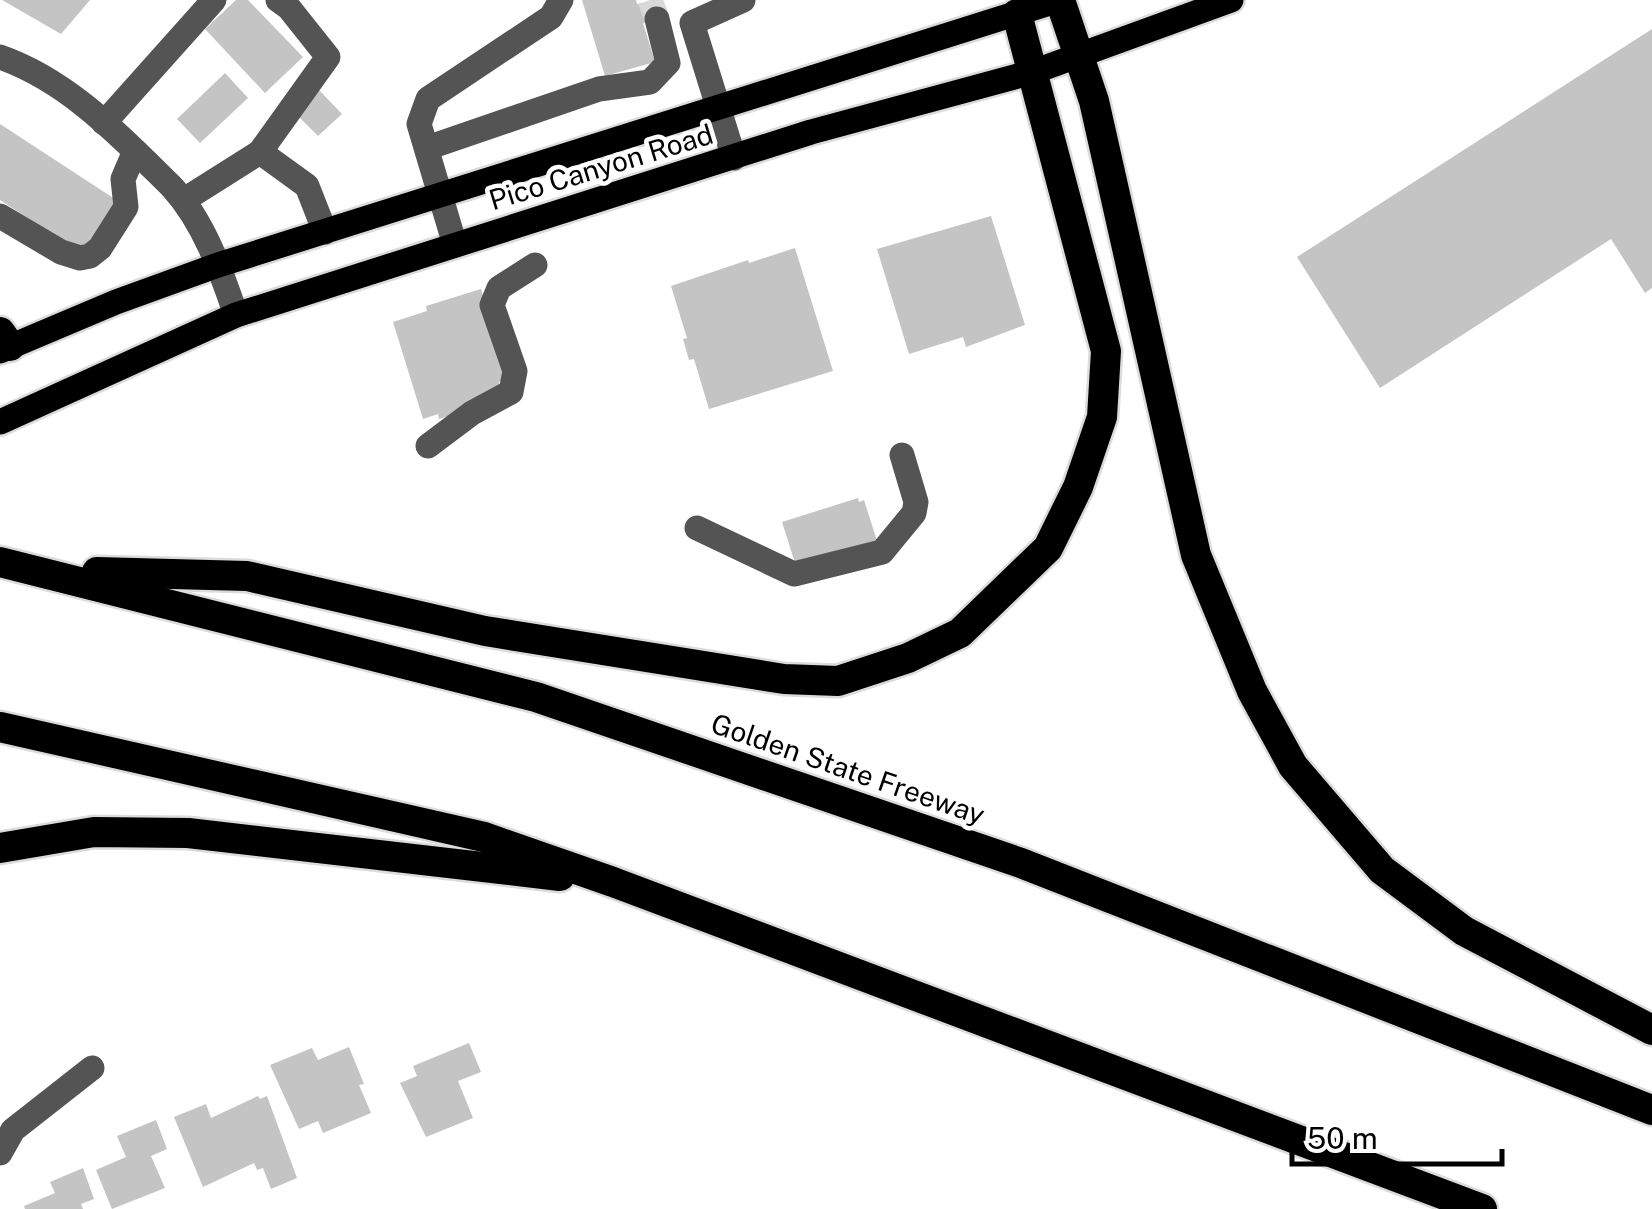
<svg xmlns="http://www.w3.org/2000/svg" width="1652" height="1209" font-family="'Public Sans',sans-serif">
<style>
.building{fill:#c4c4c4}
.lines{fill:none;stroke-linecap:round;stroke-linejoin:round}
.minor-tunnel{stroke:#d9d9d9;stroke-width:25;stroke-dasharray:25 12;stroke-linecap:butt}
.major-casing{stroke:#dbdbdb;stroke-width:30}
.highway-casing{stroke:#dbdbdb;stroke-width:35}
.minor{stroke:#545454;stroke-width:25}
.major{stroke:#000;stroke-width:25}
.highway{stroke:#000;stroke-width:30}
.labels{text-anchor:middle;stroke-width:9;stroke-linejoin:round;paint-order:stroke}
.street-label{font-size:28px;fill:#000;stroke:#fff}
</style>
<rect width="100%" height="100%" fill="#fff"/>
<g class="building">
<path d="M2 0H90L61 34Z"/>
<path d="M236 0H248L303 57 265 93 205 29Z"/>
<path d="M582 0H636L637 4 658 0 663 17 643 23 655 62 605 76Z"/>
<path d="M1652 29V288L1645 293 1611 239 1380 388 1297 257Z"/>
<path d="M225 73 248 98 200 143 177 119Z"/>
<path d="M319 90 342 114 318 136 295 113Z"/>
<path d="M0 124 121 203 86 256 0 200Z"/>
<path d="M991 216 1025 325 966 347 963 337 909 354 877 249Z"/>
<path d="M795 248 833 371 709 409 694 359 689 360 683 339 687 338 671 286 748 260 749 263Z"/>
<path d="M481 289 509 379 499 382 503 394 461 412 439 419 438 414 423 419 393 322 427 311 426 306Z"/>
<path d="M858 498 859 502 864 500 878 544 797 569 782 522Z"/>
<path d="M469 1043 481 1072 458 1081 473 1118 426 1137 400 1083 417 1076 413 1066Z"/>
<path d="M349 1047 364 1084 359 1085 371 1113 323 1133 318 1121 299 1129 270 1065 312 1048 318 1060Z"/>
<path d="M258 1096 260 1099 267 1096 297 1178 271 1189 263 1168 257 1170 254 1163 203 1187 174 1117 206 1104 211 1118Z"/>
<path d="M156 1120 167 1149 151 1156 165 1188 112 1209 96 1170 126 1157 117 1136Z"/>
<path d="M83 1168 94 1199 81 1204 83 1209H25L24 1206 55 1193 50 1182Z"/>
</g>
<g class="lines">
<path class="minor-tunnel" d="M650 0 657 19"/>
<g class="major-casing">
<g id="major">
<path d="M0 351 116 302 218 265 1059 0"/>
<path d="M0 422 236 315 811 132 1033 72 1231 0"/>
</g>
</g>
<g class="highway-casing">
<g id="highway">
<path d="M1060 0 1094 101 1196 555 1252 691 1293 766 1382 870 1464 931 1652 1030"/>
<path d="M0 332 10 346"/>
<path d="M0 562 536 697 1021 863 1652 1110"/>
<path d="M97 572 247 576 485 631 784 679 838 681 908 658 960 633 1048 548 1078 487 1102 417 1106 351 1017 14"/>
<path d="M0 727 484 837 613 882 1482 1209"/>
<path d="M0 848 94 832 188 833 560 876"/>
</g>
</g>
<g class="minor">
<path d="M0 57C69 81 121 137 172 187 204 222 221 271 236 315"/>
<path d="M104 123 214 0"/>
<path d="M427 148 599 89 650 82 668 63 657 19"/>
<path d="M260 152 307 186 325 232"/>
<path d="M734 158 692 23 743 0"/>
<path d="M184 200 260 152 328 57 289 8 278 0"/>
<path d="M0 216 61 252 80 258 90 256 100 248 126 207 123 179 135 151"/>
<path d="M455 245 419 124 428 99 551 17 561 0"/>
<path d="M428 446 472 413 511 392 515 371 492 305 499 288 535 265"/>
<path d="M697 528 794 574 882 552 914 513 916 502 902 455"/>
<path d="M0 1153 13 1130 92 1068"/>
</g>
<use href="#major" class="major"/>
<use href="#highway" class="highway"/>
</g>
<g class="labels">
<g class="street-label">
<text transform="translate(601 167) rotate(-17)" y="10">Pico Canyon Road</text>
<text transform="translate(848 769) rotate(19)" y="10">Golden State Freeway</text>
</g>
</g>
<path d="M1292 1149v15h210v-15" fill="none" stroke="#000000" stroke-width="5"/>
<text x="1307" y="1149" font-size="30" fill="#000000" stroke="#ffffff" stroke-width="8" paint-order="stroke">50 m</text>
</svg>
